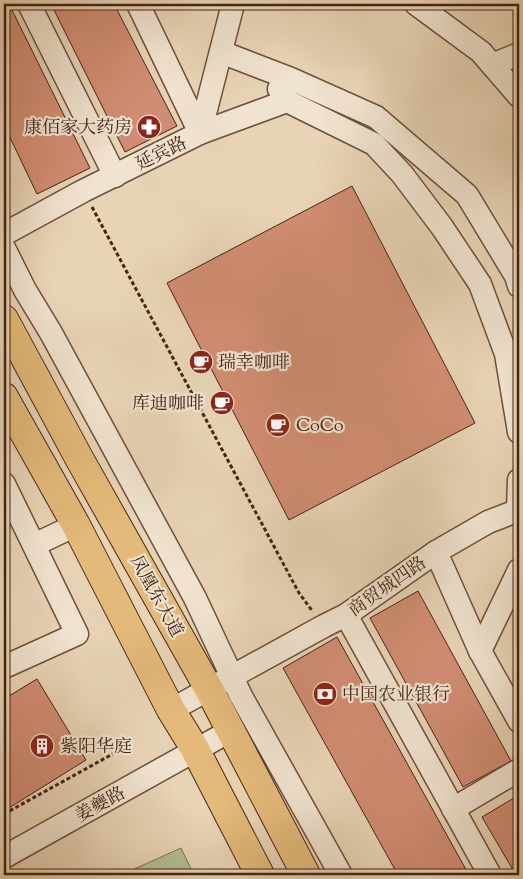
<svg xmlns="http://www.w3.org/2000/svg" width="523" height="879" font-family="'Sorts Mill Goudy','Noto Serif SC',serif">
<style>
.green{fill:#b2bd91;stroke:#7b7053}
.building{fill:#d18d73;stroke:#442415}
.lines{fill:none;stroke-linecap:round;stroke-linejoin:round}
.minor-casing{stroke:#6d503d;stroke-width:25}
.major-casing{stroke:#442415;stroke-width:30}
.path{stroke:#442415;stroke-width:3;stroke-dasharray:4 2.5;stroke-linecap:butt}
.minor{stroke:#f0e3cf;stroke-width:22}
.major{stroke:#e4ba7a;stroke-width:28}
.labels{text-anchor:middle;stroke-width:4.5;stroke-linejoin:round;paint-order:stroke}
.poi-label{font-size:18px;fill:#442415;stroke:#f0e3cf;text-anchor:start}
.street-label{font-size:18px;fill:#442415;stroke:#f0e3cf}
</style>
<rect width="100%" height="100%" fill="#e8d4b5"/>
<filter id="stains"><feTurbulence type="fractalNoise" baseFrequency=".004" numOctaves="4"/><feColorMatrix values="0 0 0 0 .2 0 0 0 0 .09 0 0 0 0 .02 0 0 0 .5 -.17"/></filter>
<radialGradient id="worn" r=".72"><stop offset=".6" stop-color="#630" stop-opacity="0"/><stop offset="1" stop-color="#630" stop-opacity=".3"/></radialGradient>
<path class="green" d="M181 848 194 875H121Z"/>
<g class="building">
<path d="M4 4H9L90 168 37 194 4 125Z"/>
<path d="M51 4H114L177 126 125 152Z"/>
<path d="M352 186 475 423 289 520 167 283Z"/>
<path d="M418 591 511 761 463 787 370 618Z"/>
<path d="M337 637 469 875H398L283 668Z"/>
<path d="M37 679 86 760 4 811V753L9 750 4 741V699Z"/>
<path d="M519 795V875H516L482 817Z"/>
</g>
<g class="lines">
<g class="minor-casing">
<g id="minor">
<path d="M29 4 115 176"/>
<path d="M138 4 200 133 287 101 279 89"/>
<path d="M416 4 481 52 519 96"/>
<path d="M221 52 291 79 376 117 467 195 516 276 519 286"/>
<path d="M492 65 519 54"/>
<path d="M287 101 374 144 402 174 442 227 480 284 506 354 519 432"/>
<path d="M4 234 83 191 200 133 233 4"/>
<path d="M4 248 25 290 51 333 195 598 241 696 341 875"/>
<path d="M4 484 77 634 4 667"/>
<path d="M518 510 519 480"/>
<path d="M34 545 76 525"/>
<path d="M436 552 488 522 519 510"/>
<path d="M346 615 490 875"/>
<path d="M480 651 519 570"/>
<path d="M171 710 324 626 346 615 436 552 480 651 519 721"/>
<path d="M453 809 519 770"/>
<path d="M4 857 230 731"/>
</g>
</g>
<g class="major-casing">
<g id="major">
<path d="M4 319 79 458 209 689 306 875"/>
<path d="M4 397 76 525 171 710 195 749 260 875"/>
</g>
</g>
<g class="path">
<path d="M92 207 299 593 313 612"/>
<path d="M4 814 129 745"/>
</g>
<use href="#minor" class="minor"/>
<use href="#major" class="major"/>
</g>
<defs>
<g id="pharmacy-disc" transform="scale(1.25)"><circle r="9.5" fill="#8f2418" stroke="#f0e3cf"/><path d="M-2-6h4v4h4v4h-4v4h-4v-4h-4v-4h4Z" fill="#fff"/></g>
<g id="cafe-disc" transform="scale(1.25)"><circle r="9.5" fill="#8f2418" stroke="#f0e3cf"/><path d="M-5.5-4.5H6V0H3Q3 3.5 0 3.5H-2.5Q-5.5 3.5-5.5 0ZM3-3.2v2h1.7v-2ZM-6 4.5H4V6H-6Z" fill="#fff"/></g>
<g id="bank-disc" transform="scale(1.25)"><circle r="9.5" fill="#8f2418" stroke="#f0e3cf"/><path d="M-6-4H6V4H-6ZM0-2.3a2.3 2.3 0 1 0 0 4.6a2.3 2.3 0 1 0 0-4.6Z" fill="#fff"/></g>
<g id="building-disc" transform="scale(1.25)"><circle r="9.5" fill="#8f2418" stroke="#f0e3cf"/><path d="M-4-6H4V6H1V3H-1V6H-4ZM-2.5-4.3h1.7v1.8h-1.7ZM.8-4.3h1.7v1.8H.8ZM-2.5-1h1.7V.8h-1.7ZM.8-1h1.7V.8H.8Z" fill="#fff"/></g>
</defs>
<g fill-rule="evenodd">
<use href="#pharmacy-disc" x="149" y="127"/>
<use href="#cafe-disc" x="201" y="362"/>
<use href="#cafe-disc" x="222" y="403"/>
<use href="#cafe-disc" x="278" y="425"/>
<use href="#bank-disc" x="325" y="694"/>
<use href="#building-disc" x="42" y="746"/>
</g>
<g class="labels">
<g class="poi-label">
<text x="132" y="133" text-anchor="end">康佰家大药房</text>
<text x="218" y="368">瑞幸咖啡</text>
<text x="204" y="409" text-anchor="end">库迪咖啡</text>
<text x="296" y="431">CoCo</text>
<text x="342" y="700">中国农业银行</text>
<text x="60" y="752">紫阳华庭</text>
</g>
<g class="street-label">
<text transform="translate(161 153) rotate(-26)" y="6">延宾路</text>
<text transform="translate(387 586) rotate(-35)" y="6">商贸城四路</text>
<text transform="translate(157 596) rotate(61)" y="6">凤凰东大道</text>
<text transform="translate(100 804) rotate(-29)" y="6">姜夔路</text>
</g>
</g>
<rect width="523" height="879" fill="none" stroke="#e8d4b5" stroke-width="20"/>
<rect x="5" y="5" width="513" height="869" fill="none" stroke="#442415" stroke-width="2.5"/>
<rect x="10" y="10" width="503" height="859" fill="none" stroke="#442415"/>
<rect width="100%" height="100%" filter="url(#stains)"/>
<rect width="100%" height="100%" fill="url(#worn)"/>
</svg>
